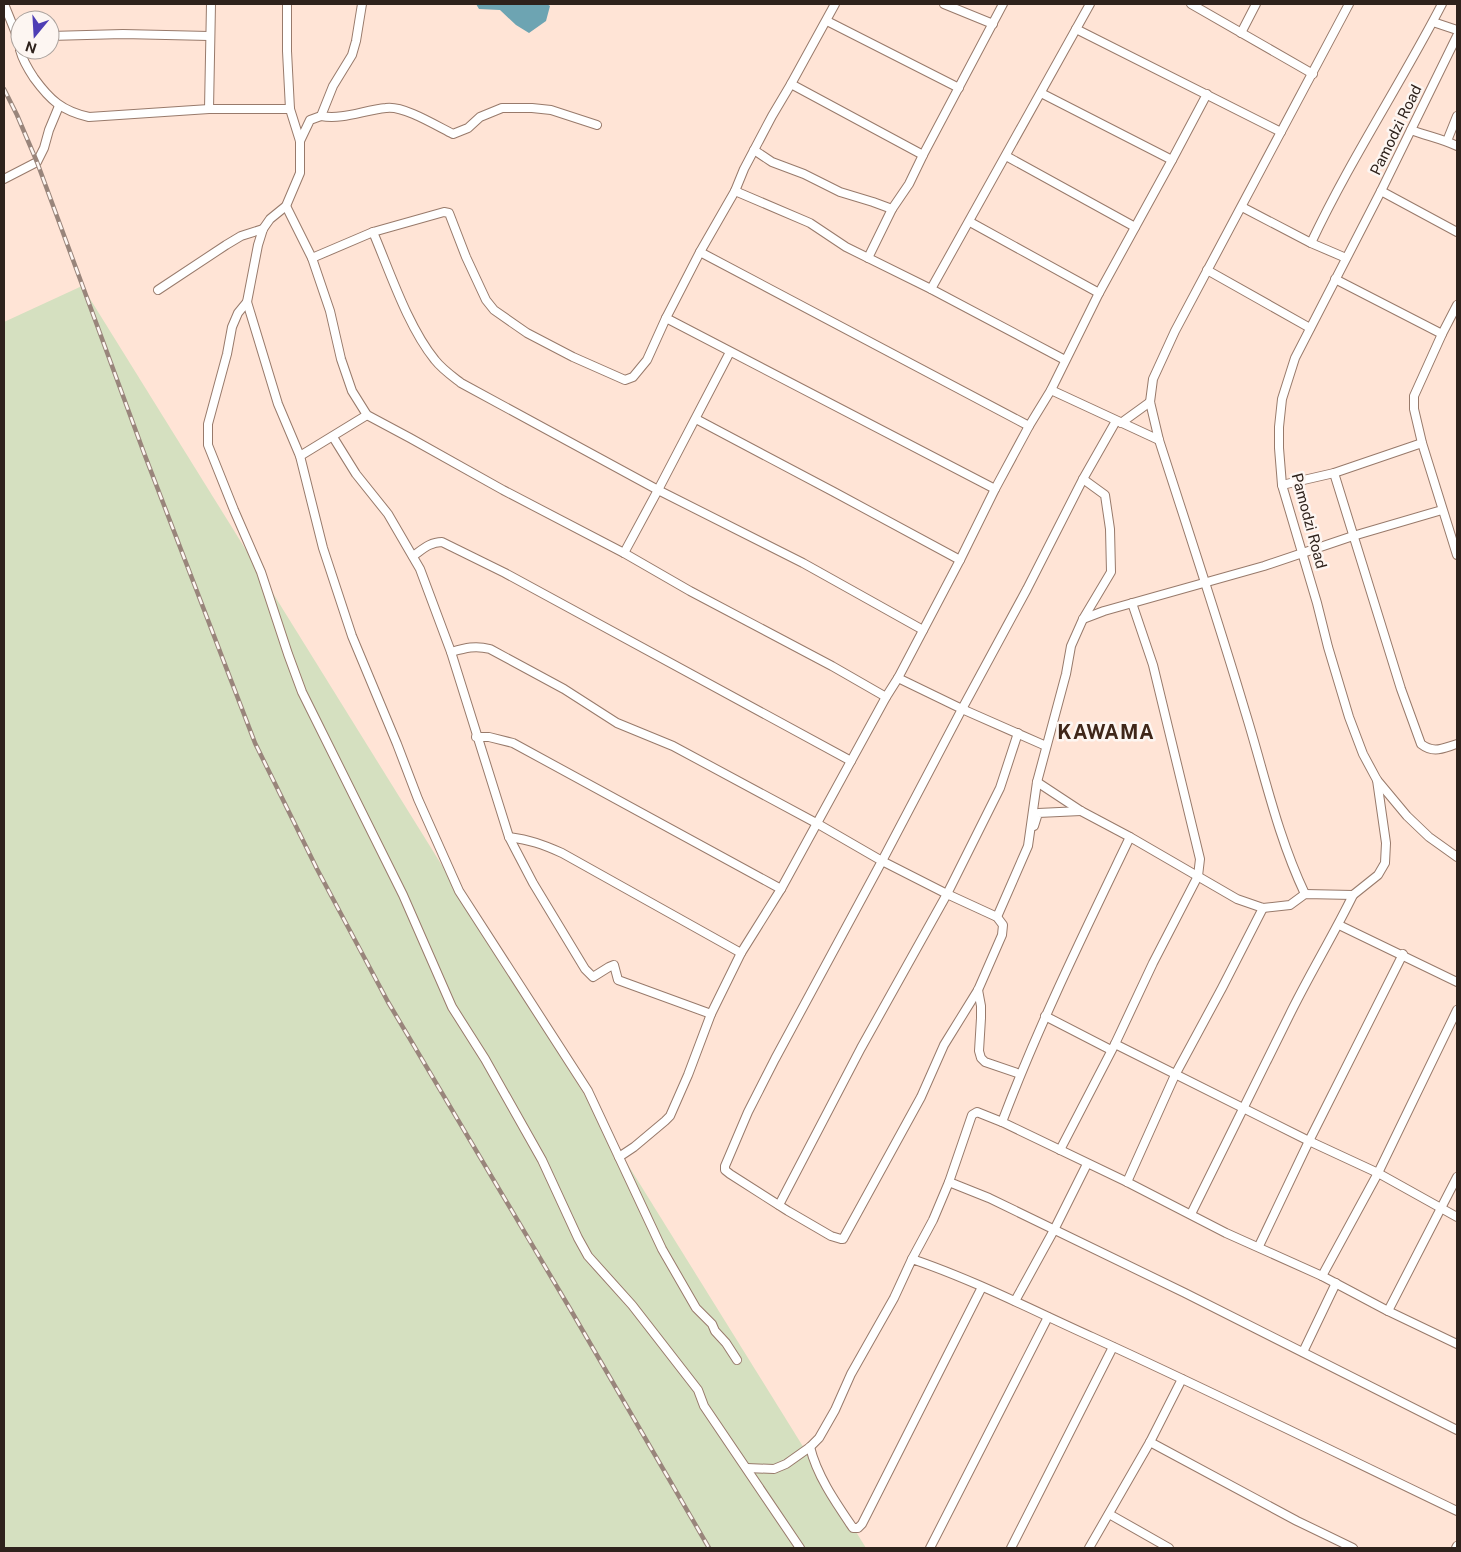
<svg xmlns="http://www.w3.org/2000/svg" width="1461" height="1552" font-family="'Public Sans',sans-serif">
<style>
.green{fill:#d5e0c0}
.water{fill:#6da4b2}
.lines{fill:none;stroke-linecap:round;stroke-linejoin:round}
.minor-casing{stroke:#987a6b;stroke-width:10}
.minor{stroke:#fff;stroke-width:8}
.rail-casing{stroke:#99857b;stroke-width:4.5}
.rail{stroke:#fdf6f2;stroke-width:2.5;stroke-dasharray:8;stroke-linecap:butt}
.labels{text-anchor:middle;stroke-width:5;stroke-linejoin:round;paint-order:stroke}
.street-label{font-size:15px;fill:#2e221c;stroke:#fdf6f2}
.district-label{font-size:20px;font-weight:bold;letter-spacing:1px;fill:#3f2619;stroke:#fdf6f2}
</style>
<rect width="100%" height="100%" fill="#ffe4d6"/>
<path class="green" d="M82 286 866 1548H4V322Z"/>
<path class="water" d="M476 4H547L550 6 546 21 529 33 516 25 500 10 479 9Z"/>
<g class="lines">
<g class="minor-casing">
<g id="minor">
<path d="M4 4 17 36 20 48"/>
<path d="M287 4V51L290 109 300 141V173L286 206 270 219 263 229 258 245 247 302 238 313 232 327 227 354 208 424V445L234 510 261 572 288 654 302 692 403 895 452 1007 485 1059 542 1160 578 1238 588 1256 632 1305 698 1390 704 1406 800 1548"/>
<path d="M835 4 791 84 772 116 744 169 735 191 700 252 666 318 647 360 633 377 625 380 573 357 527 333 494 310 486 300 466 257 449 213 444 212 373 232C390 272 408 327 435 360 442 369 452 376 461 383L658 490 803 563 923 630"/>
<path d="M944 4 993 24"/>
<path d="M1191 4 1313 74"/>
<path d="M827 21 959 88"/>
<path d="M1433 22 1457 30"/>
<path d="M1076 29 1281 132"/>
<path d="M1241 33 1256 4"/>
<path d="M50 36 123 34 209 36"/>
<path d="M1457 36 1381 191 1295 358 1282 399 1279 427V448L1282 485 1317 603 1328 647 1349 717 1363 754 1377 780 1407 816 1429 837 1457 857"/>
<path d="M20 50C23 61 28 69 34 78 50 100 62 111 89 117L209 109H290"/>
<path d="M791 84 923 155"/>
<path d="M1041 93 1172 160"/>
<path d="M209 109 211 4"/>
<path d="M321 116C343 120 364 110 386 108 403 105 437 126 453 134L468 128 480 117 502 108H532L551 110 597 125"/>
<path d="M1411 130C1427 136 1443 139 1457 146"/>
<path d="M300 141 310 120 321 116 333 86 352 55 356 41 362 4"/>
<path d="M1447 141 1457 116"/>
<path d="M754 150 772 162 804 174 840 192 873 202 892 209 909 184 923 155 1003 4"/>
<path d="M1006 156 1135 227"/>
<path d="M4 179 37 162 44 148 49 130 59 106"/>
<path d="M735 191 810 223 846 247 931 289 1065 360"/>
<path d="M1381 191 1457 232"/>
<path d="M286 206 312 258 330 311 341 359 352 391 367 415 410 438 503 490 624 553 690 591 832 666 886 697"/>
<path d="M1242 207 1311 243 1346 258"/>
<path d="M970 222 1099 293"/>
<path d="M1311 243C1350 160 1400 85 1442 4"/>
<path d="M700 252 1029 426"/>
<path d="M312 258 373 232"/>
<path d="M868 258 892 209"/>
<path d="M1207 270 1310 328"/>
<path d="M1335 279 1442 334"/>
<path d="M931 289 1090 4"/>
<path d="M158 290 226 245 241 236 263 229"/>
<path d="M247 302 278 404 300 456 323 548 352 636 397 744 418 799 459 891 588 1091 662 1249 696 1308 712 1324 715 1331 726 1343 737 1360"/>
<path d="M1457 305 1442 334 1414 396V409L1422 443 1457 555"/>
<path d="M666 318 995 489"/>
<path d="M1051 390 1159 440"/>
<path d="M696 419 834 492 960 560"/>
<path d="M1121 423 1150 402"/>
<path d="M333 437 356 474 388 514 420 569 451 652 509 837 533 883 585 969 593 977 609 967 614 965 618 980 711 1014"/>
<path d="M300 456 367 415"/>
<path d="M1334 473 1401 689 1421 744C1434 754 1443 748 1457 744"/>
<path d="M1282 485 1334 473 1422 443"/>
<path d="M624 553 658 490 730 352"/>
<path d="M413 556C423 549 430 542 442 542L505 573 851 761"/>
<path d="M1083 619 1104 611 1264 566 1353 536 1442 510"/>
<path d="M451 652C465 648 475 645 490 649L564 689 617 723 673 746 818 824 882 861 947 894 997 917 1003 925 1002 935 978 990 944 1045 921 1097 843 1239H841L831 1236 788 1211 730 1174 725 1170V1166L748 1112 775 1059 882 861 962 709 1046 746"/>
<path d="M898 678 962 709 1027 589 1083 479 1116 421"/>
<path d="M476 737H489L513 743 781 889"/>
<path d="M1037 782 1081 811 1130 837 1237 899 1263 908 1290 905 1305 894 1353 895 1378 875 1385 863 1386 843 1377 780"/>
<path d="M1034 826 1038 813 1081 811"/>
<path d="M509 837C530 840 542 844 562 853L741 953"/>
<path d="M1130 837C1085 931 1039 1024 1002 1122L1127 1182 1226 1233 1322 1276 1388 1311 1457 1344"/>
<path d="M1305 894C1277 835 1264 772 1245 711 1218 620 1188 530 1159 440L1150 402 1153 379 1175 331 1349 4"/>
<path d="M997 917 1028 846 1037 782 1066 674 1071 646 1083 619 1111 572 1110 529 1105 495 1083 479"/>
<path d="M1339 925 1457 982"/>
<path d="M978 990 981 1006V1018L979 1051 981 1058 985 1062 1020 1074"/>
<path d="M1045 1016 1111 1050"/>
<path d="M1115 1044 1309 1141 1378 1173 1457 1217"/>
<path d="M1060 1150 1115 1044 1153 963 1198 876 1200 859 1153 665 1132 603"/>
<path d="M619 1157 634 1147 665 1121 670 1116 688 1075 711 1014 741 953 781 889 886 697 898 678 960 560 995 489 1029 426 1051 390 1099 293 1172 160 1207 94"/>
<path d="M949 1182 989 1198 1185 1293 1457 1430"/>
<path d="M1127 1182 1175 1075 1222 988 1263 908"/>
<path d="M779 1205 861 1048 947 894 1000 788 1018 733"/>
<path d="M1191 1214C1224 1148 1256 1082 1289 1016 1309 975 1333 936 1353 895"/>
<path d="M1259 1246 1309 1141 1403 954"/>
<path d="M912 1259 933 1220 949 1182 972 1115 977 1112 1002 1122"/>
<path d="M1322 1276 1378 1173 1457 1010"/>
<path d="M1015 1301 1054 1230 1087 1164"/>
<path d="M1388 1311 1457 1177"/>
<path d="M1303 1352 1336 1283"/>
<path d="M1150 1442 1297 1521 1353 1548"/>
<path d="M810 1447C817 1476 836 1503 853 1528H858L862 1524 982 1287"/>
<path d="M747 1468 774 1469 786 1464 810 1447 819 1438 835 1410 851 1374 894 1298 912 1259C974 1280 1032 1310 1092 1337 1215 1393 1336 1453 1457 1511"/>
<path d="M1109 1514 1169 1548"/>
<path d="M930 1548 1048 1317"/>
<path d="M1011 1548 1113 1347"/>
<path d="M1089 1548 1150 1442 1182 1379"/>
<path d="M1456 1548 1457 1546"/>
</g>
</g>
<use href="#minor" class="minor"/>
<g class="rail-casing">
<path id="rail" d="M4 89 17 115 37 162 144 453 255 743 317 869 388 1002 569 1307 709 1548"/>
</g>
<use href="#rail" class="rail"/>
</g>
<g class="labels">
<g class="street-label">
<text transform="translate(1396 130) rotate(-64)" y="5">Pamodzi Road</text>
<text transform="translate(1309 521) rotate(75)" y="5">Pamodzi Road</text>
</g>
<g class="district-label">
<text x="1106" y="739">KAWAMA</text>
</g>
</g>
<rect width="1461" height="1552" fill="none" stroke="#2e221c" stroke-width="10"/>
<g transform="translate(35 35) rotate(198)"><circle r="24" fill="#fdf6f2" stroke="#aaa19c"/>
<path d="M0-4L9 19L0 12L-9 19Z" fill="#4e3eb5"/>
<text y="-8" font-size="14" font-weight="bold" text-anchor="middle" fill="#2e221c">N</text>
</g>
</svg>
